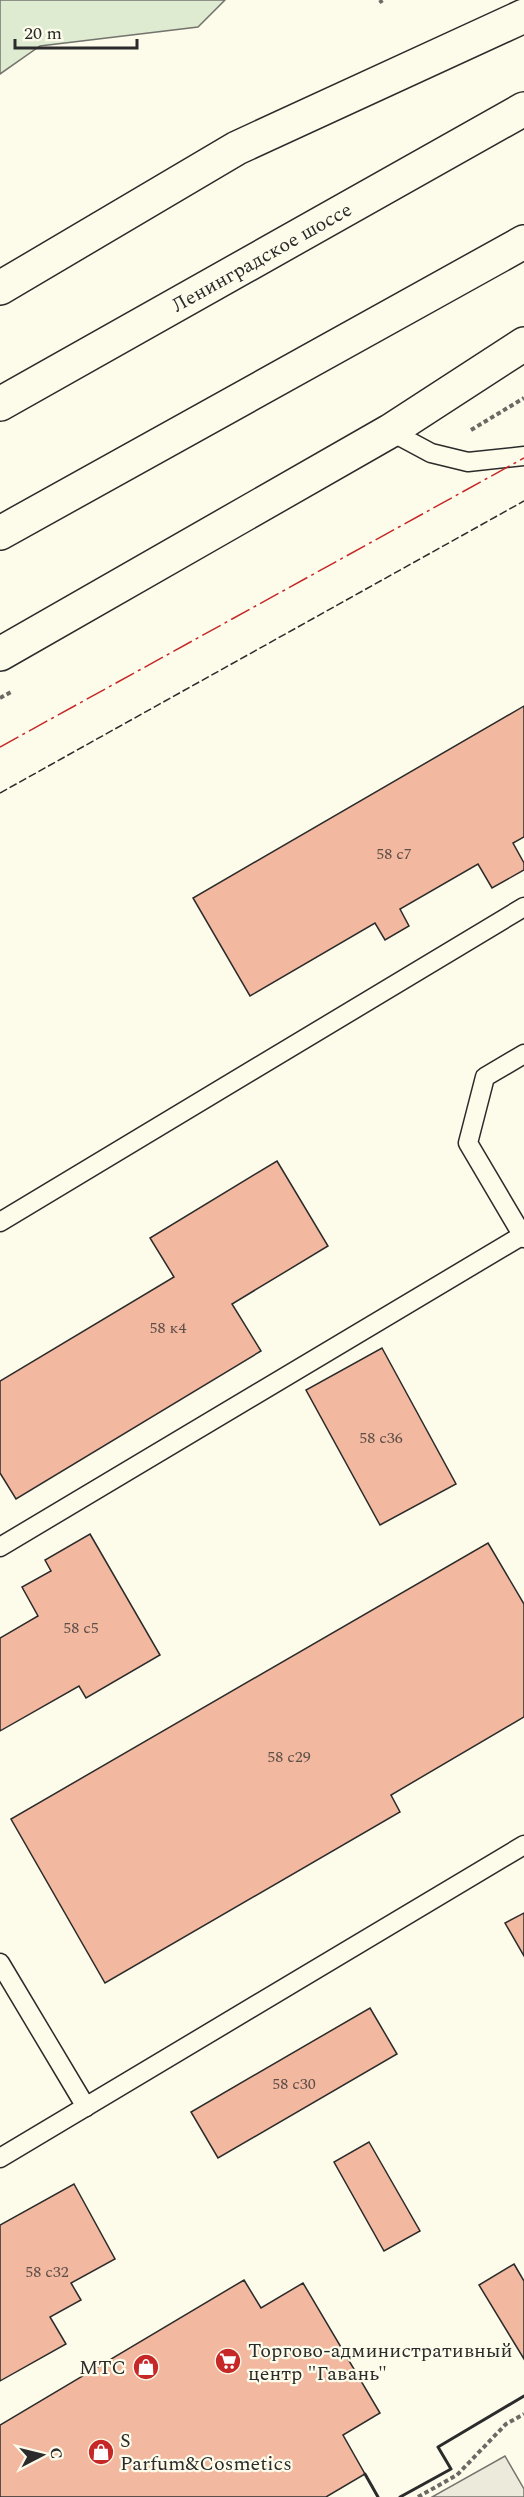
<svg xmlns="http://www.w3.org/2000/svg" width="524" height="2497" font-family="Spectral,serif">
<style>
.green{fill:#deebd1;stroke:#74746e;stroke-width:1.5}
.parking{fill:#eceadb;stroke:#74746e;stroke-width:1.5}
.building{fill:#f2b8a0;stroke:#2b2b2b;stroke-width:1.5}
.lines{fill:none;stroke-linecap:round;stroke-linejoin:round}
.service-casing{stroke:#2b2b2b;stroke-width:21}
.secondary-casing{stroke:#2b2b2b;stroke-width:36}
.primary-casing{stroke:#2b2b2b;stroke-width:36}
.path{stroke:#6a6964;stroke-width:4;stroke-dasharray:4.5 3;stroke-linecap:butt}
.service{stroke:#fdfbea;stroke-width:18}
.secondary{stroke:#fdfbea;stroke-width:33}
.primary{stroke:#fdfbea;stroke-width:33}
.fence{stroke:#2b2b2b;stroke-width:1.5;stroke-dasharray:8 3;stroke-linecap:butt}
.wall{stroke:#2b2b2b;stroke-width:3}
.power{stroke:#c62828;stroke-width:1.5;stroke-dasharray:21 4.5 3 4.5;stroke-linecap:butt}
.labels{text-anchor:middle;stroke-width:4.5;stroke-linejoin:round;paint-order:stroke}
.number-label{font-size:16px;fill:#5d4e48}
.street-label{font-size:20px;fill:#2b2b2b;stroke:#fdfbea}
.poi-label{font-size:20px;fill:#2b2b2b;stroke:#fdfbea;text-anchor:start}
</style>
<rect width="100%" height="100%" fill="#fdfbea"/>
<path class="green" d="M0 0H225L198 27 40 46 0 74Z"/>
<path class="parking" d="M505 2456 524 2489V2497H432Z"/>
<g class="building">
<path d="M524 706V837L513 843 524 863V870L492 888 478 864 400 909 409 926 385 940 375 923 250 996 193 898Z"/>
<path d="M277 1161 328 1246 232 1304 261 1351 16 1499 0 1473V1381L174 1277 150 1238Z"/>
<path d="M382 1348 456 1484 380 1525 306 1390Z"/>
<path d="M90 1534 160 1655 86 1698 79 1686 0 1731V1638L38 1616 22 1587 51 1571 45 1560Z"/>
<path d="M488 1543 524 1604V1717L391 1795 400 1812 105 1983 11 1819Z"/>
<path d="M524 1913V1956L505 1923Z"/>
<path d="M370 2008 397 2054 218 2158 191 2112Z"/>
<path d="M369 2142 420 2231 384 2251 334 2162Z"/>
<path d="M74 2184 115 2259 71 2283 81 2300 50 2317 66 2344 0 2381V2225Z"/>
<path d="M514 2264 524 2281V2359L479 2285Z"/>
<path d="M244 2280 261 2308 303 2283 380 2413 343 2435 365 2474 326 2497H0V2425Z"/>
</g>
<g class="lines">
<g class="service-casing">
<g id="service">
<path d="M390 431 431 453 468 462 524 456"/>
<path d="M524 1054 485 1077 468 1143 524 1238"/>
<path d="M0 1222 524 907"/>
<path d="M0 1547 523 1235"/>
<path d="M0 1963 86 2107"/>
<path d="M0 2158 524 1845"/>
</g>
</g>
<g class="secondary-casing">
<g id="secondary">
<path d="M0 288 237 148 524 16"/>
<path d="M0 654 390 431 524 344"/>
</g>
</g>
<g class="primary-casing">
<g id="primary">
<path id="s1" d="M0 404 524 109"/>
<path d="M0 533 524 242"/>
</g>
</g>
<g class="path">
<path d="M380 0 382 3"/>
<path d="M471 430 524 398"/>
<path d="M0 698 11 692"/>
<path d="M418 2497 457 2475 506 2424 524 2414"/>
</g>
<use href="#service" class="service"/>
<use href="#secondary" class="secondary"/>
<use href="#primary" class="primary"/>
<path class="fence" d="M0 793 524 501"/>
<g class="wall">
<path d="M365 2474 378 2497"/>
<path d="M400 2497 451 2469 438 2447 524 2396"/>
</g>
<path class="power" d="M0 747 524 458"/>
</g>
<defs>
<g id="supermarket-disc" transform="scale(1.35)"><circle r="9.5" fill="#c62828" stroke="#fdfbea"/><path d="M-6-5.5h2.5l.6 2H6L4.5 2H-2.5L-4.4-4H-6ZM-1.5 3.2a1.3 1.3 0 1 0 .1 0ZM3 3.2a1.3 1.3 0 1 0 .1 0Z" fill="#fff"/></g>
<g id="shop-disc" transform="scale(1.35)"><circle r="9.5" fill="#c62828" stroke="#fdfbea"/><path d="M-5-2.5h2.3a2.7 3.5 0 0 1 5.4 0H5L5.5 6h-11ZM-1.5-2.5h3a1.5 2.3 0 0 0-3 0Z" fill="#fff"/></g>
</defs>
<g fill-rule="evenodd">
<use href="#supermarket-disc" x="228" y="2361"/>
<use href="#shop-disc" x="146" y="2367"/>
<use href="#shop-disc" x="101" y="2452"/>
</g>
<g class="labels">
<g class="number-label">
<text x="394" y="859">58 с7</text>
<text x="168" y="1333">58 к4</text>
<text x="381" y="1443">58 с36</text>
<text x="81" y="1633">58 с5</text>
<text x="289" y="1762">58 с29</text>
<text x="294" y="2089">58 с30</text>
<text x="47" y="2277">58 с32</text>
</g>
<g class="street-label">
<text dy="7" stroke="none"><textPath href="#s1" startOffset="300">Ленинградское шоссе</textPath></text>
</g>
<g class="poi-label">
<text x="248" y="2357">Торгово-административный<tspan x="248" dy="23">центр "Гавань"</tspan></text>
<text x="126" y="2374" text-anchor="end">МТС</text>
<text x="120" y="2447">S<tspan x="120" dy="23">Parfum&amp;Cosmetics</tspan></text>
</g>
</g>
<g transform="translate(42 2455) rotate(83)" stroke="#fdfbea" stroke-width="4.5" paint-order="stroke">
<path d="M0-4.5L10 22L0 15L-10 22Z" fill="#2b2b2b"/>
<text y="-9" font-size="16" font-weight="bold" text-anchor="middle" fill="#2b2b2b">С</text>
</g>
<path d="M15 39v9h122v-9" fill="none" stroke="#2b2b2b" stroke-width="3"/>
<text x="24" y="39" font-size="18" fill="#2b2b2b" stroke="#fdfbea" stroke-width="4.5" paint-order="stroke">20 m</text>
</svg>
